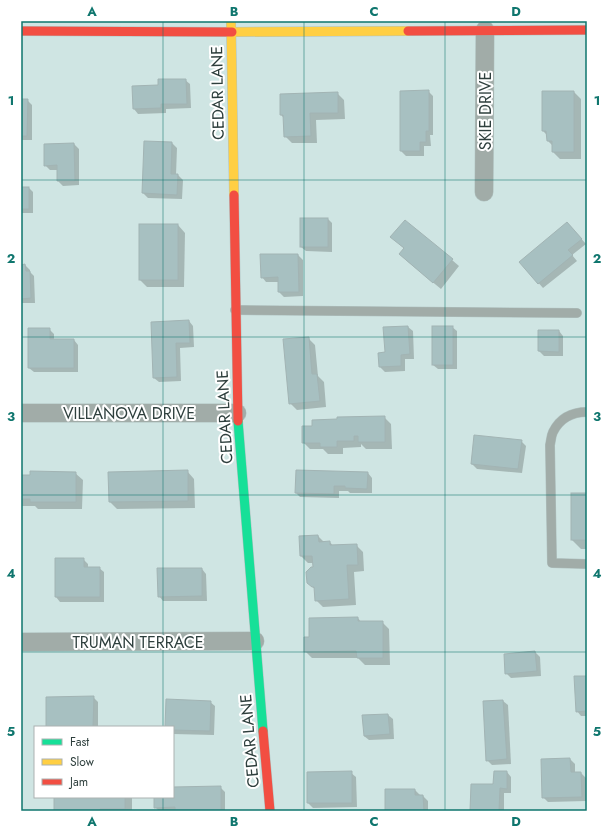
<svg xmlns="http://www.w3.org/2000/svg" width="608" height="832" font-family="Jost,sans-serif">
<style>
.shadow{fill:#0003}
.building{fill:#a7c0c1;stroke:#a2b4b4}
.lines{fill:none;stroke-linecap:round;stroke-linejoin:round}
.lane-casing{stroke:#b0c2c0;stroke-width:10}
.street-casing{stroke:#b0c2c0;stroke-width:19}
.fast-casing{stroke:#b0c2c0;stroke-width:10}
.slow-casing{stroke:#b0c2c0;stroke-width:10}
.jam-casing{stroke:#b0c2c0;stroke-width:10}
.lane{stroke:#a1aca8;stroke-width:9}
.street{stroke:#a1aca8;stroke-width:18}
.fast{stroke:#16e098;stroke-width:9}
.slow{stroke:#ffcf43;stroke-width:9}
.jam{stroke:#f24e42;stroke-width:9}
.grid{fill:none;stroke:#0f766e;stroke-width:1;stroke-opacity:0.55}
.labels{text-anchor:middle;stroke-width:4;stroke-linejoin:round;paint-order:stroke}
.street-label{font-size:16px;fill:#2e3f3d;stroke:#fff}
.neatline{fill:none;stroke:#0f766e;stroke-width:1.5}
.grid-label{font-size:13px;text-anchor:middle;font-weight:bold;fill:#0f766e}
</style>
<rect width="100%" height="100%" fill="#cfe5e3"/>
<g class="shadow">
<path d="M185 80 190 84 191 108 166 109V113L138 114 134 109 159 86Z"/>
<path d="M428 91 433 96V135H430L431 146H424V156H406L401 151V92Z"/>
<path d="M574 92 581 99V159H560L553 152V146L548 141V136L543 131Z"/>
<path d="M337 93 344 100 345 119 316 120 317 143H292L285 136 284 118 281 115Z"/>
<path d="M21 100H27L32 105V140H21Z"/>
<path d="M145 142 172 143 177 148 176 175H178L183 180 182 199 148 198 143 193Z"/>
<path d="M74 144 79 149V185L63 186 58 181V170H50L45 165Z"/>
<path d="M21 188H29L33 192V213H21Z"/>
<path d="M328 219 332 223V252L306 251 301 247Z"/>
<path d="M567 223 586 244 572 255 577 261 543 288 520 262Z"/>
<path d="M178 225 185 233 184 287H147L140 280Z"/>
<path d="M399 244 452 260 459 266 441 289 407 261 400 254 405 249Z"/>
<path d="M298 255 303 260V296L284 297 279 292V282H266L262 277Z"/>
<path d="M25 265 30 270V272L34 276 35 303H21V266Z"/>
<path d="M189 321 193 326 194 347 180 348 181 381 159 382 154 378Z"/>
<path d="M408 327 413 331 414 359H405V371L385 372 380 367 386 353Z"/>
<path d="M452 327 457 331V369H438L433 365Z"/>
<path d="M49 329 54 334V340H74L78 345V372H34L29 368Z"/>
<path d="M559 331 563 336V356H544L539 351Z"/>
<path d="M308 338 315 345 318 376 324 382 326 407 297 410 290 403Z"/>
<path d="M384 417 391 424 392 449H366L361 444V447L343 448V454H328L323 449H310L303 442 313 427Z"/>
<path d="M521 441 526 446 522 473 477 469 472 464Z"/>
<path d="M187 471 194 479 195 508 117 509 110 502Z"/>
<path d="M75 473 83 480 82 509H38L35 506H21V476Z"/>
<path d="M368 473 372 478V493H350L348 491H339V498L300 497 296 493Z"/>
<path d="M587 494V549H581L572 540Z"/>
<path d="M318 536 324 542H330L333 546 356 545 363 552 364 571 354 572 356 605 323 607 316 600V590L308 583 314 568V563H308L301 556Z"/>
<path d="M56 559H83L88 564V568H99L104 572V602H60L56 597Z"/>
<path d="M202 569 206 574 207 601H163L159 596Z"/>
<path d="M358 618 361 622H382L389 629 390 665H365L358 658H312L305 651Z"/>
<path d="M535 652 540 657 541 676 511 678 506 673 505 655Z"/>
<path d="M587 677V716H581L577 711Z"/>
<path d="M93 697 98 702V727H47Z"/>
<path d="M503 701 508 705 511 764 492 765 487 760Z"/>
<path d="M210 702 215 706 214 735 173 734V727H166Z"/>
<path d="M388 715 393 719 394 739 369 740 364 736Z"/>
<path d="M570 759 575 764V773H581L586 778V801L548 802 543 797Z"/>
<path d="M507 772 511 777V793H504V811H471Z"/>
<path d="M351 773 356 777 357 807 313 808 308 803Z"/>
<path d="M220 787 225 792V811H159L155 807V797H173V788Z"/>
<path d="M386 790H415L420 795V796H423L428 801V811H386Z"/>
<rect x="55" y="797" width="77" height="14"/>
</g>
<g class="building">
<path d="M158 79H186L187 104H161V108L133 109 132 86 158 85Z"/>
<path d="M429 90V131H426V142H420V151H400V91Z"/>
<path d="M542 91H574V152H552V141H547L546 131H542Z"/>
<path d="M338 92V113H310L311 136 284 137 283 115H280V94Z"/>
<path d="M21 99H28L27 136H21Z"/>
<path d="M144 141 172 142 171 174H178L177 195 142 193Z"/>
<path d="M74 143 75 181H57V165L44 166V144Z"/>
<rect x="21" y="187" width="8" height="22"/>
<rect x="300" y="218" width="28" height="29"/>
<path d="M405 220 453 259 433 283 399 254 404 248 390 237Z"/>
<path d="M567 222 582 239 568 250 573 255 538 284 519 262Z"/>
<rect x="139" y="224" width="39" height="56"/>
<path d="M260 254H298L299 292H278V277L261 278Z"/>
<path d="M25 264 26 271H30L31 298 21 299V265Z"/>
<path d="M189 320 190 343H176L177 377 153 378 151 322Z"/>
<path d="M408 326 410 354 401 355V366L379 367 378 353 385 352 383 327Z"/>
<rect x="432" y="326" width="21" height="39"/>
<path d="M28 328H50V339H74V368H28Z"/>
<path d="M538 330H559V352L538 351Z"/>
<path d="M309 337 312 374H317L320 401 289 404 283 339Z"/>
<path d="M385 416V442H358V436H354V441H337V447H320V443H302V426H312V420L337 419V417Z"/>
<path d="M474 435 522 440 518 469 471 464Z"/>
<path d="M188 470V501L109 502 108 472Z"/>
<path d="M296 470 368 472 367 489 345 488V486H334V494L295 493Z"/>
<path d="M30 471 76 472V502H30V499H21V475H30Z"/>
<rect x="571" y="493" width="16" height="47"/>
<path d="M318 535 319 542 330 541V545L357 544 358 565H347L349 599 315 601 314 587H312L307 583 306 572 311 567H313L312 556H300L299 536Z"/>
<path d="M55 558H84V567H100V597H55Z"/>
<path d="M157 568H202V596L158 597Z"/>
<path d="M358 617V621H383V658H357L356 651 304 652V637H309V618Z"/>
<path d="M535 651 537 671 505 674 504 654Z"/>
<path d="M574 676H587V711L576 712Z"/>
<path d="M94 696 93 727H46V697Z"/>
<path d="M166 699 211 701 210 731 173 730V727H165Z"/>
<path d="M503 700 507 759 486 761 483 701Z"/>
<path d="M388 714 390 734 364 736 362 715Z"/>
<path d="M570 758 571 772H581L582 797 542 798 541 759Z"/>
<path d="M352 771V803H307V772Z"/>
<path d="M494 771H507V789L500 788 499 811H470L471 784H493Z"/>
<path d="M221 786V811H175V807L154 808V797H173V787Z"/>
<path d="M385 789H415V795H423L424 811H385Z"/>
<path d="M54 797H125V809H100V811H54Z"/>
</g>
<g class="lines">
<g class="lane-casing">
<g id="lane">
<path d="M235 310 577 313"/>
<path d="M587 412C572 412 560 418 553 432 551 436 551 441 550 445L552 563 587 564"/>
</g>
</g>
<g class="street-casing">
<g id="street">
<path d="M484 192 485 30"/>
<path d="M21 413H237"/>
<path d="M21 642 255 641"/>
</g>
</g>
<g class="fast-casing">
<path id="fast" d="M238 421 263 731"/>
</g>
<g class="slow-casing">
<g id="slow">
<path d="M231 21 234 195"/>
<path d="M232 32 408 31"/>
</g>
</g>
<g class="jam-casing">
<g id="jam">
<path d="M21 31 232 32"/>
<path d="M408 31 587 30"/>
<path d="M234 195 238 421"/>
<path d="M263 731 270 811"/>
</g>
</g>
<use href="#lane" class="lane"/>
<use href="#street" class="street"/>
<use href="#fast" class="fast"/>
<use href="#slow" class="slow"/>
<use href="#jam" class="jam"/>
</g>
<path class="grid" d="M163 21V727M304 21V811M445 21V811M21 180H587M21 337H587M21 495H587M21 652H587M163 797V811"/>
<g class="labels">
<g class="street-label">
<text transform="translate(217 93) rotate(-91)" y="6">CEDAR LANE</text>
<text transform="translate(485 111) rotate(-90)" y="6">SKIE DRIVE</text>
<text x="129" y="419">VILLANOVA DRIVE</text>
<text transform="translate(224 417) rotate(-93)" y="6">CEDAR LANE</text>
<text x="138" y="648">TRUMAN TERRACE</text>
<text transform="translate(249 741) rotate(-95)" y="6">CEDAR LANE</text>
</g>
</g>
<rect width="608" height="832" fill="none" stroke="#ffffff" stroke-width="44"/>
<rect x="34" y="726" width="140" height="72" fill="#ffffff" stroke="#abb2b1"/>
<rect x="42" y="739" width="20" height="6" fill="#16e098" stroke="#abb2b1"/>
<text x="70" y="746" font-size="12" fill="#2e3f3d">Fast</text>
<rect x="42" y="759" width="20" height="6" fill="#ffcf43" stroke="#abb2b1"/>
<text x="70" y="766" font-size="12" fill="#2e3f3d">Slow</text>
<rect x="42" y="779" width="20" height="6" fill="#f24e42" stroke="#abb2b1"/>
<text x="70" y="786" font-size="12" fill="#2e3f3d">Jam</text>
<rect x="22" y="22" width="564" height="788" class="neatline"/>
<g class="grid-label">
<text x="92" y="16">A</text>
<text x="234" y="16">B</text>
<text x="374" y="16">C</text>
<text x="516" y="16">D</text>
<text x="11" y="105">1</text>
<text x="597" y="105">1</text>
<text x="11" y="263">2</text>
<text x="597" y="263">2</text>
<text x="11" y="421">3</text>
<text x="597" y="421">3</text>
<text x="11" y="578">4</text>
<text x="597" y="578">4</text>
<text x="11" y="736">5</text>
<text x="597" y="736">5</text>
<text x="92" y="826">A</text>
<text x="234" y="826">B</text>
<text x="374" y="826">C</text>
<text x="516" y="826">D</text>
</g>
</svg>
